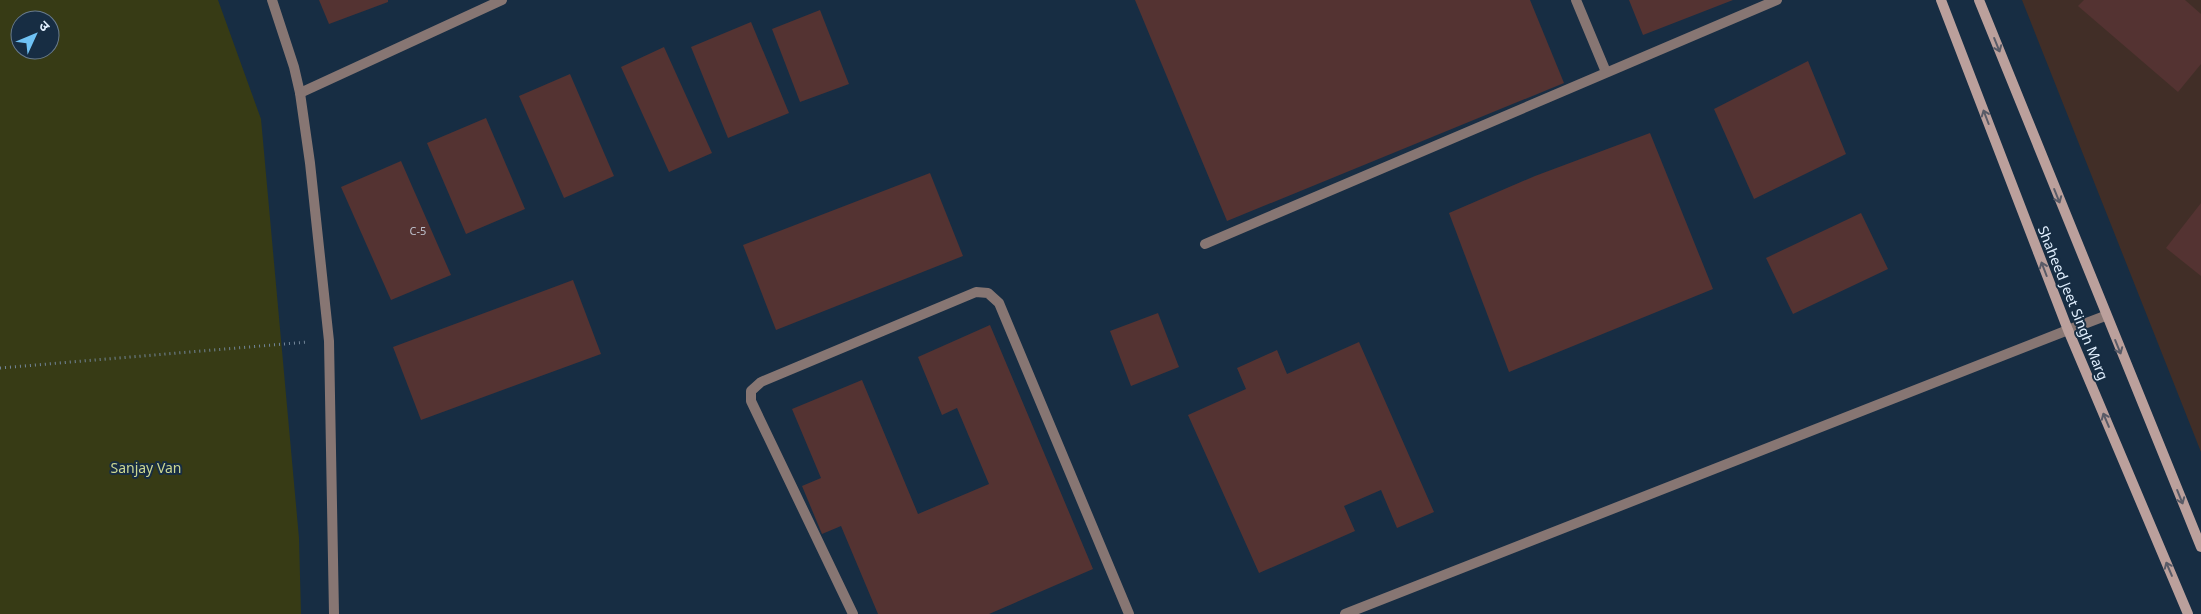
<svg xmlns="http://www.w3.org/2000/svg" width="2201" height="614" font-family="'Noto Sans','Noto Sans Devanagari',sans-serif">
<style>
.education{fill:#412e27}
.green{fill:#373b15;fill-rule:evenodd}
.building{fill:#543332}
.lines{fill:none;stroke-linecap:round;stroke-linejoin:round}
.path{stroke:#728598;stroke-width:3;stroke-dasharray:1 4;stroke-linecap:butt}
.service{stroke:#877673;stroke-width:10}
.minor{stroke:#877673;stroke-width:10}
.tertiary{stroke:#877673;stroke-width:10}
.secondary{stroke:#bba09c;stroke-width:10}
.oneway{stroke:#595b67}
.labels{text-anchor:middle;stroke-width:4;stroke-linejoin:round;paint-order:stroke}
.number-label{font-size:11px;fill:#bec1cc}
.street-label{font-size:14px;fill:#e2f0ff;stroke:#172d43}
.park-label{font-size:14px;fill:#cdd792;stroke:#172d43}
</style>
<rect width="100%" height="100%" fill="#172d43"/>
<path class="education" d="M2022 0H2201V452Z"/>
<path class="green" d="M0 0H218L261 119 299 538 301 614H0ZM20 20H50V50H20Z"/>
<g class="building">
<path d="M319 0H388V2L329 24Z"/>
<path d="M1135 0H1530L1564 83 1227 221Z"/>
<path d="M1629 0H1733L1643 35Z"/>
<path d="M2084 0H2185L2201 14V64L2178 92 2078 6Z"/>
<path d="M820 10 849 84 800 102 772 29Z"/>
<path d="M751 22 789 113 728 138 691 47Z"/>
<path d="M664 47 712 153 669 172 621 67Z"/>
<path d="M1808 61 1846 154 1754 199 1714 109Z"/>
<path d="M570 74 614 176 564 198 519 96Z"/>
<path d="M486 118 525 209 466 234 427 143Z"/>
<path d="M1650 133 1713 289 1509 372 1449 213 1535 176Z"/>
<path d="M401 161 451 275 391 300 341 187Z"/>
<path d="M930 173 963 256 776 330 743 245Z"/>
<path d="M2201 203V276L2166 248Z"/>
<path d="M1861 213 1888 269 1793 314 1766 258Z"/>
<path d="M573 280 601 354 421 420 393 347Z"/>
<path d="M1158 313 1179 367 1131 386 1110 331Z"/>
<path d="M990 325 1093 569 989 614H878L841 526 822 534 802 486 821 478 792 409 862 380 918 514 989 484 957 408 942 415 918 357Z"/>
<path d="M1359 342 1434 512 1397 528 1381 490 1344 506 1355 531 1259 573 1188 415 1246 389 1237 368 1277 350 1287 374Z"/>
</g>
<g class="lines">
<path class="path" d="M0 368 308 342"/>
<g class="service">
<path d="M1576 0 1606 72"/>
<path d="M1205 244 1777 0"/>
<path d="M853 614 751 401V391L761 382 976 292 988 293 999 303 1129 614"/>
</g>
<g class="minor">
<path d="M272 0 294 67 300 93 310 163 329 341 334 614"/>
<path d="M300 93 502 0"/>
<path d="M1345 614 2068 330"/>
</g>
<path class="tertiary" d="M2068 330 2105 316"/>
<g class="secondary">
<path d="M1941 0 2068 330 2188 614"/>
<path d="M1979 0 2201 547"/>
</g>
</g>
<defs><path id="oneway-shaft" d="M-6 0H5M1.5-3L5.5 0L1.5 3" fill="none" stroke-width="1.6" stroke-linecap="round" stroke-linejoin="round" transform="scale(1.25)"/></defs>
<g class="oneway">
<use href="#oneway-shaft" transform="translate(1997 45) rotate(68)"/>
<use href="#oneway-shaft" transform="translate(1986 117) rotate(-111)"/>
<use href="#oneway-shaft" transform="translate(2057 196) rotate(68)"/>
<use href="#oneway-shaft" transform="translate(2044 269) rotate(-111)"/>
<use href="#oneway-shaft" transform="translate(2118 347) rotate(68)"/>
<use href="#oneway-shaft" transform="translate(2106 420) rotate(-113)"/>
<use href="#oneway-shaft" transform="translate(2180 497) rotate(68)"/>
<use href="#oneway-shaft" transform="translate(2169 569) rotate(-113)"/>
</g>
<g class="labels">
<g class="number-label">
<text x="418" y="235">C-5</text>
</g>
<g class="street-label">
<text transform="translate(2073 303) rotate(68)" y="5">Shaheed Jeet Singh Marg</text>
</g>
<g class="park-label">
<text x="146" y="473">Sanjay Van</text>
</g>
</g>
<g transform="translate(35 35) rotate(46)"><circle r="24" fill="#172d43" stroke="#687b8e"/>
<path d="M0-4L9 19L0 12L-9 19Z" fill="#6fc2f4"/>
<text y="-8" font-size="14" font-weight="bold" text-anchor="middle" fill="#e2f0ff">उ</text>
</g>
</svg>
